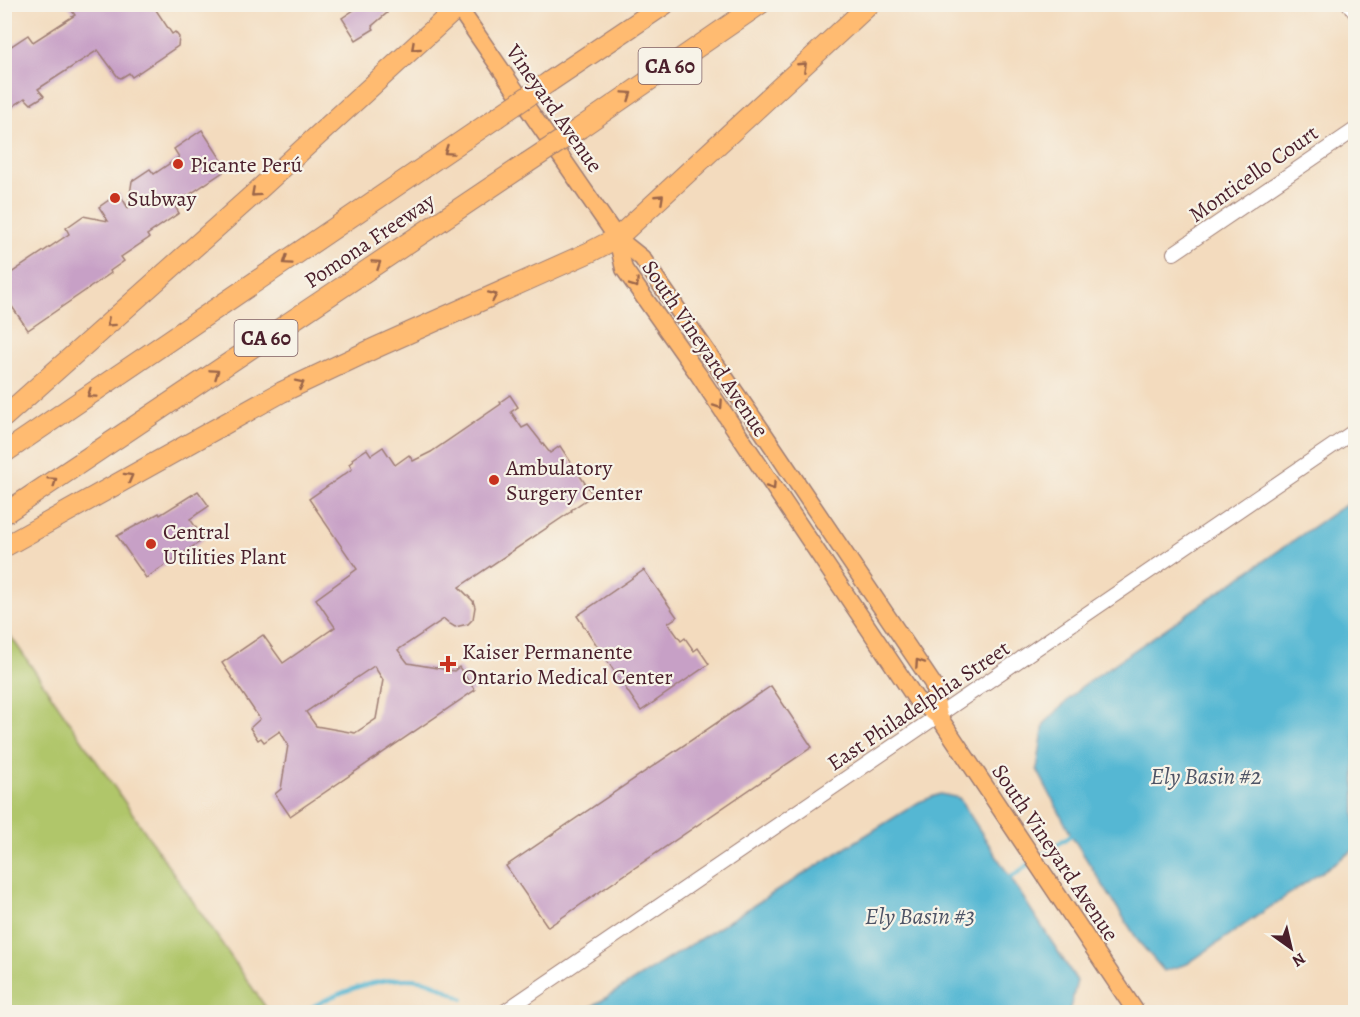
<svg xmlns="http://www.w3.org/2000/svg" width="1360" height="1017" font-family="Alegreya,serif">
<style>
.green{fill:#b0c66a;stroke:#7d724a;stroke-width:1.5}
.water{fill:#54b7d3;stroke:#4f6b7f;stroke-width:1.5}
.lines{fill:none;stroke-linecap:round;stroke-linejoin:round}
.stream{stroke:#54b7d3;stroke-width:4}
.building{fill:#c7a0c6;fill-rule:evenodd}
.minor-casing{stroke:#9e7d74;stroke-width:16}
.major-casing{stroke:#9e7d74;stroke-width:19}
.highway-casing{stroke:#9e7d74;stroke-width:22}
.minor{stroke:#fff;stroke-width:14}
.major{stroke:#ffbb71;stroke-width:16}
.highway{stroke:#ffbb71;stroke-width:20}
.highway-bridge-casing{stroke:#9e7d74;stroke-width:22;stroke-linecap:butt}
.highway-bridge{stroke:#ffbb71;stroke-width:20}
.oneway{stroke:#9b654a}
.poi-dot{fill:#c8321e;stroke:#f7f3e8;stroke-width:2}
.labels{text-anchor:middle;stroke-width:4.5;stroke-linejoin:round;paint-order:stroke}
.shield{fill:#f7f3e8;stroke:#7e5f64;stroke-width:1.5}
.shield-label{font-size:21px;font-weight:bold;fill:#4a1f2b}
.street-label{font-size:22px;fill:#4a1f2b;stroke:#f7f3e8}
.poi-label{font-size:22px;fill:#4a1f2b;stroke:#f7f3e8;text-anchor:start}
.water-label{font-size:24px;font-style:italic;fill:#4e5466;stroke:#f7f3e8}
</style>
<rect width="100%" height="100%" fill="#f7f3e8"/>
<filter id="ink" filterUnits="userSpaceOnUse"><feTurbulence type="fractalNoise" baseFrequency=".0167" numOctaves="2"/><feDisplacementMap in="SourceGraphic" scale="12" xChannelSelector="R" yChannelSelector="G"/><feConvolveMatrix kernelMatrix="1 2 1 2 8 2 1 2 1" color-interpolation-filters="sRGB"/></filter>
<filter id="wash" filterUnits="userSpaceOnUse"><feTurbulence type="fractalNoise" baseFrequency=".008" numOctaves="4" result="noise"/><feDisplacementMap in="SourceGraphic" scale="24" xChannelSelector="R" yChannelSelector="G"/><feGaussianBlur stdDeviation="1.35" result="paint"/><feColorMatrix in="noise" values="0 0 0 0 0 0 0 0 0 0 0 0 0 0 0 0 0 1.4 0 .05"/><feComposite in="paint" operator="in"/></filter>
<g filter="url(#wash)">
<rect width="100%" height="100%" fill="#f3dbbe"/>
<path class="green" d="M5 628 269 1012H5Z"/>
<g class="water">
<path d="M1355 498V849L1187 964 1164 971 1139 942 1071 835 1037 769 1044 724 1081 687Z"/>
<path d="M940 794 959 798 1077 981 1069 1012H583L919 802Z"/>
</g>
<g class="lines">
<g class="stream">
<path d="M1039 857 1071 835"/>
<path d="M1010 878 1031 863"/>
<path d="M304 1012C335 992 382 975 420 980 434 981 451 993 463 999"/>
</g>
</g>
<g id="blocks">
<g class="building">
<path d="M67 4H152L172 34 175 32 179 37 178 46 132 77 129 73 121 78 118 77 98 50 38 89 44 96 31 104 25 98 4 113V51L28 35 33 42 75 15Z"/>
<path d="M363 4H381L387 13 372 26 374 29 356 40 342 18Z"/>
<path d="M202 130 223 162 218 165 223 172 174 205 179 213 147 235 149 238 121 257 124 261 110 271 111 273 28 330 4 295V278L69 234 66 228 83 216 108 221 99 207 119 193 128 208 132 181 150 169 154 174 179 157 174 149Z"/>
<path d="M510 395 518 407 511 412 522 428 528 425 550 453 560 446 593 495 571 510 572 511 459 587 473 601 475 607 473 619 468 624 455 627 450 624 444 619 398 650 408 663 454 671 459 667 475 690 290 816 275 794 281 789 288 745 280 731 264 742 261 738 258 740 250 728 260 719 222 663 263 635 283 663 335 627 316 599 357 569 309 499 352 469 349 464 353 461 352 459 367 449 371 455 383 447 395 465 409 455 413 461 431 452 501 404 500 402ZM374 666 383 680 376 719 355 733 316 726 306 712Z"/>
<path d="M198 491 209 506 190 519 204 539 146 578 117 536 159 513 160 515Z"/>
<path d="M644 570 677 617 668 623 681 641 685 638 694 651 698 648 709 664 641 711 577 616Z"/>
<path d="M771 686 812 747 548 927 506 866Z"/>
</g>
</g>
</g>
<g filter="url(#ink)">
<use href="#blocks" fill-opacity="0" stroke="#9e7d74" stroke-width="1.5"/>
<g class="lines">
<g class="minor-casing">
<g id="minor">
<path d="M1349 4 1356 14"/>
<path d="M1174 253 1356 129"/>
<path d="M504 1012 1356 430"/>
</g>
</g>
<g class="major-casing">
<g id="major">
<path d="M456 4 617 238 642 258 758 425 933 684 939 717"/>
<path d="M617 238 624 269 698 374 916 699 939 717 1136 1012"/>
</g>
</g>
<g class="highway-casing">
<g id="highway">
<path d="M549 82 665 4"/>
<path d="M580 128 760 4"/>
<path d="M4 417 255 193 458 7 464 4"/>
<path d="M4 453 496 118"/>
<path d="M4 514 527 163"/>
<path d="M4 547 282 392 375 348 590 252 617 238 870 4"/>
</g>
</g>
<use href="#minor" class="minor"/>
<use href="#major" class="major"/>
<use href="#highway" class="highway"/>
<g class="highway-bridge-casing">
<g id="highway-bridge">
<path d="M496 118 549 82"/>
<path d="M527 163 580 128"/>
</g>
</g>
<use href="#highway-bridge" class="highway-bridge"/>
</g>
<defs><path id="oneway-chevron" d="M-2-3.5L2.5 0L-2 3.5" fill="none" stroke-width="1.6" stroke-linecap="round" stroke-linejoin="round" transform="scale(1.5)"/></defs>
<g class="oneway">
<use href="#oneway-chevron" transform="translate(415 47) rotate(138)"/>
<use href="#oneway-chevron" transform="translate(803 66) rotate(-43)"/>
<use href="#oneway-chevron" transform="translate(628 95) rotate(-34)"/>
<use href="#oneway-chevron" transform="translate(448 151) rotate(146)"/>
<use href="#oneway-chevron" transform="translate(255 193) rotate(138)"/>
<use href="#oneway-chevron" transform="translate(660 198) rotate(-43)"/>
<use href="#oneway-chevron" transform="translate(287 261) rotate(146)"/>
<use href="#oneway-chevron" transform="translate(377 264) rotate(-34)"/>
<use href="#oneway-chevron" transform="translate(635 284) rotate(55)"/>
<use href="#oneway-chevron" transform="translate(493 296) rotate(-24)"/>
<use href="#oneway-chevron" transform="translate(110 323) rotate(138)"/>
<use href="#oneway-chevron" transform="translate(215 373) rotate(-34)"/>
<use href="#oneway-chevron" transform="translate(300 384) rotate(-26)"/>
<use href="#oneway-chevron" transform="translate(91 394) rotate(146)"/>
<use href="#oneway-chevron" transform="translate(719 405) rotate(56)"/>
<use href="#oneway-chevron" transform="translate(129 477) rotate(-29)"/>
<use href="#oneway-chevron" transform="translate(53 481) rotate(-34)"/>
<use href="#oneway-chevron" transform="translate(772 486) rotate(56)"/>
<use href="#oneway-chevron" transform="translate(919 663) rotate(-124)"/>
</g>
</g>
<g class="poi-dot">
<circle cx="178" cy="164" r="6"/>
<circle cx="115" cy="198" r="6"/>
<circle cx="494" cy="480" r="6"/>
<circle cx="151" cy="544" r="6"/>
<path d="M445 655h6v6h6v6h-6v6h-6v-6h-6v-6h6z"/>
</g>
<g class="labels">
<g class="shield">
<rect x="638.5" y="48" width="63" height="36" rx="4.5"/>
<rect x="234.5" y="320" width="63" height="36" rx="4.5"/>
</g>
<g class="shield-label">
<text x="670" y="73">CA 60</text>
<text x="266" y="345">CA 60</text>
</g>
<g class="street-label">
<text transform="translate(555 108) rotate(55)" y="8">Vineyard Avenue</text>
<text transform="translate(1253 173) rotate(-35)" y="8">Monticello Court</text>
<text transform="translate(369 240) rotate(-34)" y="8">Pomona Freeway</text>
<text transform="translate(706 348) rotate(56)" y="8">South Vineyard Avenue</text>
<text transform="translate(918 705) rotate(-34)" y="8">East Philadelphia Street</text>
<text transform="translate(1056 852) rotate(56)" y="8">South Vineyard Avenue</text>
</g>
<g class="poi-label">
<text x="190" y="172">Picante Perú</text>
<text x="127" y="206">Subway</text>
<text x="506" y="475">Ambulatory<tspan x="506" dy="25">Surgery Center</tspan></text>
<text x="163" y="539">Central<tspan x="163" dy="25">Utilities Plant</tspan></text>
<text x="462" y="659">Kaiser Permanente<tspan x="462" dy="25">Ontario Medical Center</tspan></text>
</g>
<g class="water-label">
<text x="1206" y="784">Ely Basin #2</text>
<text x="920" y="924">Ely Basin #3</text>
</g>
</g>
<rect width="1360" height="1017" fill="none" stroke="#f7f3e8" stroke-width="24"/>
<g transform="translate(1291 948) rotate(146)" stroke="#f7f3e8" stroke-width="4.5" paint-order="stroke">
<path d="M0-4.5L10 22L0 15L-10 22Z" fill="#4a1f2b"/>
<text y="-9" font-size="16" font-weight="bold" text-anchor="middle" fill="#4a1f2b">N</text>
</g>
</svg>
